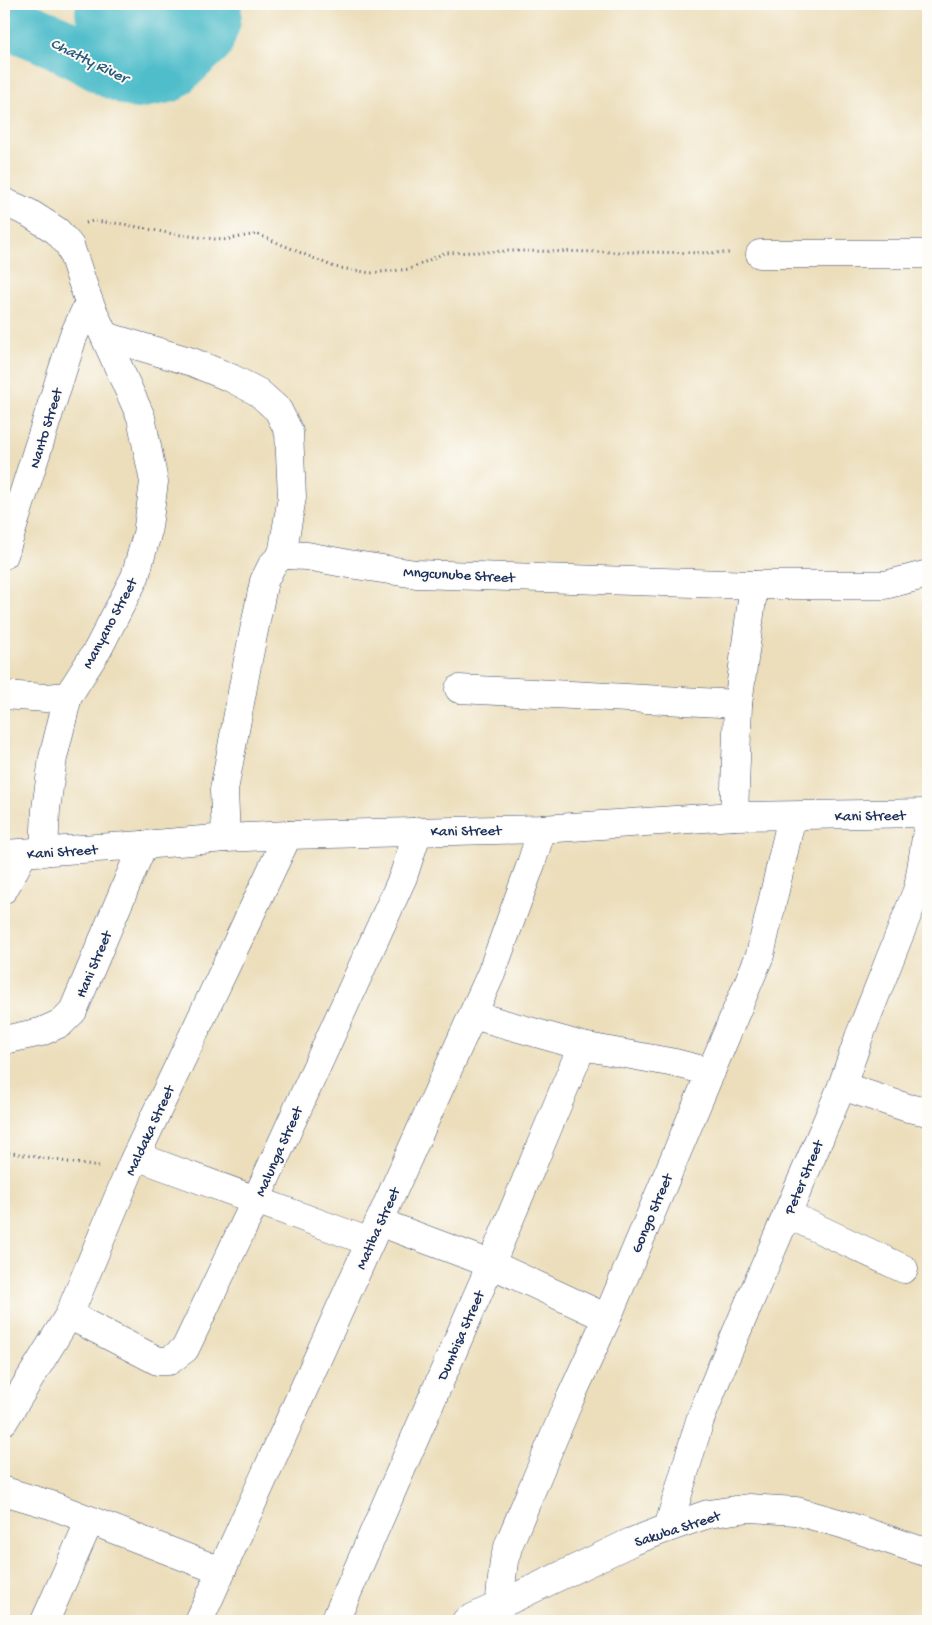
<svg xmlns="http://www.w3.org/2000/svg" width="932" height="1625" font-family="'Gochi Hand',sans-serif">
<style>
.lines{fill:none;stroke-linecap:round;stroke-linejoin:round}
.river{stroke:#50bdca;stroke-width:54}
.minor-casing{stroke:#3a496c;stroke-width:29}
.path{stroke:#3a496c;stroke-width:3;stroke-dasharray:1 4;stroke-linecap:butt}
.minor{stroke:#fff;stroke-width:28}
.labels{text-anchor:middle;stroke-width:4;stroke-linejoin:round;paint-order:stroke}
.street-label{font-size:15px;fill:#1b2f5e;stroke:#fdfcf7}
.water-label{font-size:16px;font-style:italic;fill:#2b5a7e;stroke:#fdfcf7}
</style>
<rect width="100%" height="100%" fill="#fdfcf7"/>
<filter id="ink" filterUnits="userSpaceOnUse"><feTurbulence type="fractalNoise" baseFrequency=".02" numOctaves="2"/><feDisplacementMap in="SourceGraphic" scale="10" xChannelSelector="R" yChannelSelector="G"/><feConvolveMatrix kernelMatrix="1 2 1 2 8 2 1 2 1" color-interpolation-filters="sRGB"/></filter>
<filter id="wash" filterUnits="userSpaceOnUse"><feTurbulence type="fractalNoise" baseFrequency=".0096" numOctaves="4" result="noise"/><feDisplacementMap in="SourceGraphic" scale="20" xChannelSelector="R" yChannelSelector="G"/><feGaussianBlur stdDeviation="1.12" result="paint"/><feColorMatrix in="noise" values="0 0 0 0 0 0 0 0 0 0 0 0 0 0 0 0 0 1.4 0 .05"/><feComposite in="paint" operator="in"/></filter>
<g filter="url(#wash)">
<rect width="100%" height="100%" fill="#ecdebb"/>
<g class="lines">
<path class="river" d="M4 20 57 42 112 72 137 82 168 76 207 40 214 20 215 12 206 6C189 10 176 22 160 27 145 32 123 29 109 26L102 12 107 4"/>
</g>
</g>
<g filter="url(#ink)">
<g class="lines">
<g class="minor-casing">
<g id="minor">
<path d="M4 202 29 213 57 231 70 246 89 302 141 417 154 482 147 534 135 577 98 649 68 696 53 758 46 809 44 852"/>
<path d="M760 254H928"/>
<path d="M105 336 192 362 231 378 258 392 278 410 289 432 292 497 282 555"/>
<path d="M4 555 73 337 89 302"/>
<path d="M459 689 738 704"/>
<path d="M4 695 46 698 68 696"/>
<path d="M734 816 738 704 754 585"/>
<path d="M226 838 224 790 247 665 264 581 272 565 282 555 307 556 349 564 416 574 754 585H885L928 574"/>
<path d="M4 854 143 845 226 838 288 835 542 829 734 816 928 813"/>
<path d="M4 889 23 854"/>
<path d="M473 1015 582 1046 675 1063 711 1072"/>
<path d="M4 1040 41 1032 61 1023 73 1011 143 845"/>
<path d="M842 1086 908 1108 928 1112"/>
<path d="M136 1156 370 1242"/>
<path d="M787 1214 904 1269"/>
<path d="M379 1222 491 1264 607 1318"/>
<path d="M69 1315 158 1361H169L185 1349 256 1200 403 877 418 831"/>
<path d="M4 1421 69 1315 133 1162 288 835"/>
<path d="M4 1491 51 1505 221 1571"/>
<path d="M668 1528 700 1420 719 1373 842 1086 859 1037 918 888 928 825"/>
<path d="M499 1606 504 1561 509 1544 569 1401 607 1318 760 955 792 816"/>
<path d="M45 1621 90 1520"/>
<path d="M199 1621 491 974 531 864 542 829"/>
<path d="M335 1621 491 1264 582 1046"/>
<path d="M466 1621 631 1542 668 1528 708 1514 749 1508 796 1511 842 1524 928 1553"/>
</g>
</g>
<g class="path">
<path d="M86 223 93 221 123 224 173 234 223 240 257 234 334 267 371 273 410 269 444 253 511 251 732 253"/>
<path d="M4 1153 6 1152 99 1167"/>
</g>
<use href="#minor" class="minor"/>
</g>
</g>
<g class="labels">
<g class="street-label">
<text transform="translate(45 428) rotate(-73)" y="5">Nanto Street</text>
<text transform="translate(459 574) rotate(3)" y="5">Mngcunube Street</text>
<text transform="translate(109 623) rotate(-62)" y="5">Manyano Street</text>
<text transform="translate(870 815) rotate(-1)" y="5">Kani Street</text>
<text transform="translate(466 830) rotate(-1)" y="5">Kani Street</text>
<text transform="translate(62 851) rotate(-4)" y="5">Kani Street</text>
<text transform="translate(93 964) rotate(-67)" y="5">Hani Street</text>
<text transform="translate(149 1130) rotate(-65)" y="5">Maldaka Street</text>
<text transform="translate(278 1151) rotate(-66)" y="5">Malunga Street</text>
<text transform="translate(803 1177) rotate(-67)" y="5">Peter Street</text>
<text transform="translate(651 1213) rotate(-67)" y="5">Gongo Street</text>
<text transform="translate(377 1228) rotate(-66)" y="5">Matiba Street</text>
<text transform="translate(460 1335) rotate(-66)" y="5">Dumbisa Street</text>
<text transform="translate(677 1528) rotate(-18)" y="5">Sakuba Street</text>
</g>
<g class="water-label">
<text transform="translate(90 59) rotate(26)" y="6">Chatty River</text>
</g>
</g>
<rect width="932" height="1625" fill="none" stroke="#fdfcf7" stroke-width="20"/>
</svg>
